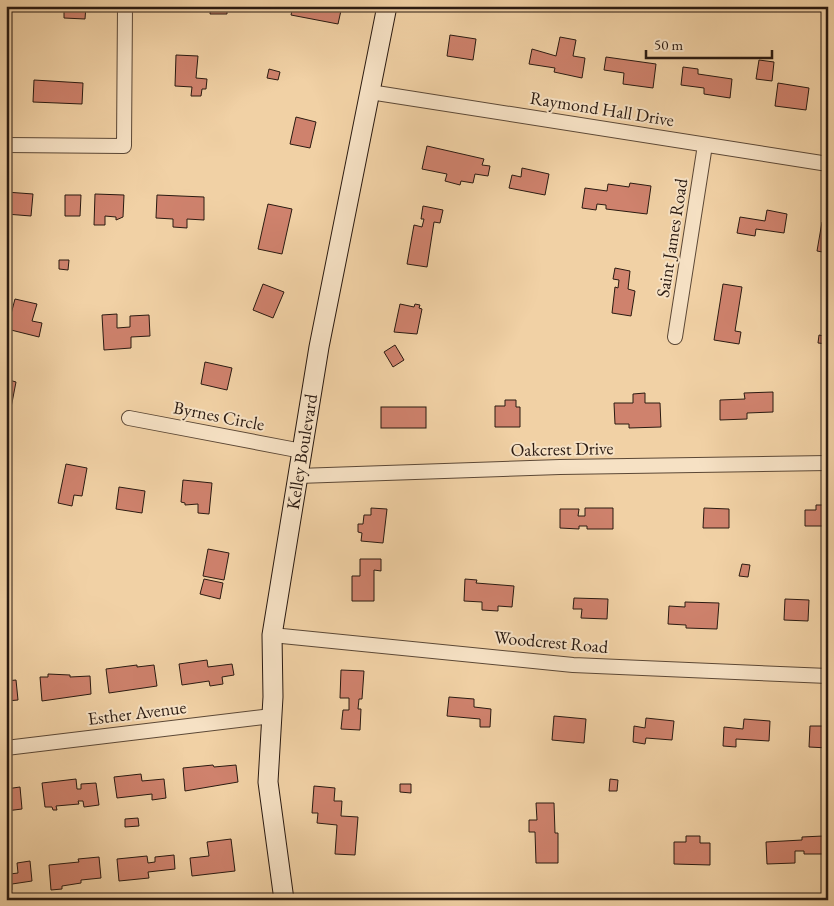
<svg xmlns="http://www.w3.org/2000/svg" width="834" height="906" font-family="'EB Garamond',serif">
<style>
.building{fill:#cf826d;stroke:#2a1a11}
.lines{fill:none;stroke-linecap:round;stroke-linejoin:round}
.minor-casing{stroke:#5c4836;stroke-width:16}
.secondary-casing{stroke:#2a1a11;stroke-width:21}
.minor{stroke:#f6e1c4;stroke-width:14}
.secondary{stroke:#f6e1c4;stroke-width:19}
.labels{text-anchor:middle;stroke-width:4;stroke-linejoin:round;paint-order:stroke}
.street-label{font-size:18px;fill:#2a1a11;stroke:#f6e1c4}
</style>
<rect width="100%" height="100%" fill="#f1d1a5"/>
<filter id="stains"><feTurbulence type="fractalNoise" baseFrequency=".004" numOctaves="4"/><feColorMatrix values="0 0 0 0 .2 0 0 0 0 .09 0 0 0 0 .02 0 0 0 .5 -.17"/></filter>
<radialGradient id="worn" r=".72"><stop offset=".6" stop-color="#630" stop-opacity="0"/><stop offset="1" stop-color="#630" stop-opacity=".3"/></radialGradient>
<g class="building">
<path d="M64 6H86L85 19 64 18Z"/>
<path d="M211 6H227V14H210Z"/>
<path d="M293 6H342L338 24 291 15Z"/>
<path d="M450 35 476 39 473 60 447 56Z"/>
<path d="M560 37 576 40 573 56 585 58 582 78 554 72 555 68 529 64 532 49 556 56Z"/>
<path d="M176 55 198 56 196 78 207 79 206 89H202L201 96H191L192 87 175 86Z"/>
<path d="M606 57 656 64 653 88 623 84 624 73 604 70Z"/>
<path d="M759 60 774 62 772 81 756 79Z"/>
<path d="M683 67 698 69V74L732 79 730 98 704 94V88L681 85Z"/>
<path d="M269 69 280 72 278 80 267 78Z"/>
<path d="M34 80 83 83 82 104 33 102Z"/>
<path d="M778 83 809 88 806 110 775 106Z"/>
<path d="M296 117 316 122 310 148 290 144Z"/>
<path d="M427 146 484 159 482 165 490 166 488 176 475 174 473 183 461 181 460 185 445 181 447 174 422 169Z"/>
<path d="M522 168 549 174 545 195 509 188 512 175 521 177Z"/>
<path d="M630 183 651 186 647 214 606 209V205L597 204 596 210 582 208 585 188 607 191 608 184 629 187Z"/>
<path d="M6 192 33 194 31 216 6 214Z"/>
<path d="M95 194 124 195 123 217 116 220V217L105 216V225H94Z"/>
<path d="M65 195H81L80 216H65Z"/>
<path d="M157 195 204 197V220L187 219V228L173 227V219L156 218Z"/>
<path d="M268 204 292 209 282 254 258 249Z"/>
<path d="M423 206 443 210 440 223 434 222 427 267 407 264 414 225 422 227 424 219H421Z"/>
<path d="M767 210 787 214 784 233 756 229 755 236 737 233 740 217 765 221Z"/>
<path d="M822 222 828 223V253L817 251Z"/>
<path d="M59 260H69L68 270 59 269Z"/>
<path d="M615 268 630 271 628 289 635 291 631 316 612 313 615 287 618 288 619 280 613 279Z"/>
<path d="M263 284 284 292 273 318 253 310Z"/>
<path d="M723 284 742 287 735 331 741 332 739 344 714 340Z"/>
<path d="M15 299 37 304 32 321 42 323 39 337 7 329Z"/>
<path d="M400 304 414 307 415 304 420 305 419 308 422 309 417 334 394 332Z"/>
<path d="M117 314V328L130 327V316L149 315 150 336 131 337V348L104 350 102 315Z"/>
<path d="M819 335 828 337V344L818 343Z"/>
<path d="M395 345 404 360 393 367 384 352Z"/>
<path d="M205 362 232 368 227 390 201 384Z"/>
<path d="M6 379 16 382 10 413 6 412Z"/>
<path d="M773 392V412L747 413V419L720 420V400L745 399 744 393Z"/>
<path d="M645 393V403H660L661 427 629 428V424H615L614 403H633V394Z"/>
<path d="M505 400H516V407H520V427H495V406H505Z"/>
<rect x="381" y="407" width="45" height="21"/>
<path d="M66 464 87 468 82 496 74 495 72 506 58 503Z"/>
<path d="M183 480 212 483 209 514 198 513V504L185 505V503L181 502Z"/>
<path d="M119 487 145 491 142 513 116 509Z"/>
<path d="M816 505H828V526H805V510H816Z"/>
<path d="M371 508 387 509 383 543 361 541 362 533 358 532V524H363L364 515H371Z"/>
<path d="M585 508H613V529H587V526H579V529L560 528V509H579L578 516H585Z"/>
<path d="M704 508 729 509V528H703Z"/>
<path d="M208 549 229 553 224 580 203 576Z"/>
<path d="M360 559H381V571L374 570V601H352V576H360Z"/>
<path d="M742 564 750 565 748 577 739 576Z"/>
<path d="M204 579 223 583 220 599 200 594Z"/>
<path d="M465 579 477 580 476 583 514 586 512 607 498 606V611L482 610V602L464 601Z"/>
<path d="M574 598 608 599 607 619 581 618 582 609H573Z"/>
<path d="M785 599 809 600 808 621 784 620Z"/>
<path d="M685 602 719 603 717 629 686 628V625L668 624 669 606 685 607Z"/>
<path d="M207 660 208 667 232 664 234 675 222 677 223 684 210 686 209 681 182 685 179 664Z"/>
<path d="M137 665V667L154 665 157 686 109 693 106 669Z"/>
<path d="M341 670 364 671 362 699H359L358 709H361L360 730 341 729 343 710H349V698H340Z"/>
<path d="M48 674 70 675V677L90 676 91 694 42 701 40 677H48Z"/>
<path d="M16 680 18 700 6 701V681Z"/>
<path d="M449 697 474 699V707L491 709 490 727H480V719L447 716Z"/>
<path d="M554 716 586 719 584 743 552 740Z"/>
<path d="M646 718 674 721 672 740 646 738 645 744 633 742 634 726 645 728Z"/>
<path d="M744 719 770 721 769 741 736 739V747L723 746 724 727 743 729Z"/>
<path d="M810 726H828V748L809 747Z"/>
<path d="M213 765 214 767 236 765 238 782 185 791 183 768Z"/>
<path d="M141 774 142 781 164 779 166 798 152 800V794L117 798 114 777Z"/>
<path d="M76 779 77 789H81V784L96 783 99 805 84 807 83 801H78L79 804 56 806 57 810H53L52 807H45L42 783Z"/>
<path d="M610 779 618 780 617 791H609Z"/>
<path d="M400 784H411V793L400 792Z"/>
<path d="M314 786 335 788 334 801H342L341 816 358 817 355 855 335 854 337 825 317 823 318 813H312Z"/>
<path d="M20 787 22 809 6 811V789Z"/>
<path d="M536 803H554L555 833H558V863H536L535 832H529V820H537Z"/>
<path d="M138 818 139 826 125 827V819Z"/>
<path d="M686 836H700V843H710V865L674 864V842H686Z"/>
<path d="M823 836V854H804V851H795V863L767 864 766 842 802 840V837Z"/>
<path d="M231 839 235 871 192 876 190 858 209 856 207 842Z"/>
<path d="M174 855 175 869 148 872 149 878 119 881 117 859 147 856 148 863 155 862V857Z"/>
<path d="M99 857 101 878 81 880V883L62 886V889L51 890 49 865 79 862 78 859Z"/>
<path d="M30 861 32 881 12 884V890L6 891V870L10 869V874L18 873 17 863Z"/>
<path d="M382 895V900H360V897Z"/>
</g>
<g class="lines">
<g class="minor-casing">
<g id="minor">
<path d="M370 92 828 164"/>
<path d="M6 145 124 146 125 6"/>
<path d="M675 337 705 145"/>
<path d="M129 418 302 451"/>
<path d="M298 476 560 467 828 463"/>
<path d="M272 635 573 665 828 676"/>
<path d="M6 748 272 716"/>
</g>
</g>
<g class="secondary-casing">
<g id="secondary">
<path id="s1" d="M284 900 268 782 273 697 272 635 319 347 387 6"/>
</g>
</g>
<use href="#minor" class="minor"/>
<use href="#secondary" class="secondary"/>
</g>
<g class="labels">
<g class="street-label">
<text transform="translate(602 109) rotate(9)" y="6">Raymond Hall Drive</text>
<text transform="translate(672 238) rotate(-81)" y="6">Saint James Road</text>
<text transform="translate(219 416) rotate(11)" y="6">Byrnes Circle</text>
<text transform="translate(562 449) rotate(-1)" y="6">Oakcrest Drive</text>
<text dy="6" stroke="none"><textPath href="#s1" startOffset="452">Kelley Boulevard</textPath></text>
<text transform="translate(551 642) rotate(5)" y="6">Woodcrest Road</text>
<text transform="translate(137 713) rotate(-7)" y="6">Esther Avenue</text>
</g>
</g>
<rect width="834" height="906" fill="none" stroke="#f1d1a5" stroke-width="25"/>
<rect x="8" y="8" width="819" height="891" fill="none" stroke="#2a1a11" stroke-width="2.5"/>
<rect x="12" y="12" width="809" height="881" fill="none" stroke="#2a1a11"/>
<path d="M646 50v8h126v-8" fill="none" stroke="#2a1a11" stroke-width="2.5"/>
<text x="654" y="50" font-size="15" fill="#2a1a11" stroke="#f6e1c4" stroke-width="4" paint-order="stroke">50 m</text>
<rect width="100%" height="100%" filter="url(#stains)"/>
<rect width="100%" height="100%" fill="url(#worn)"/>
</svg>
